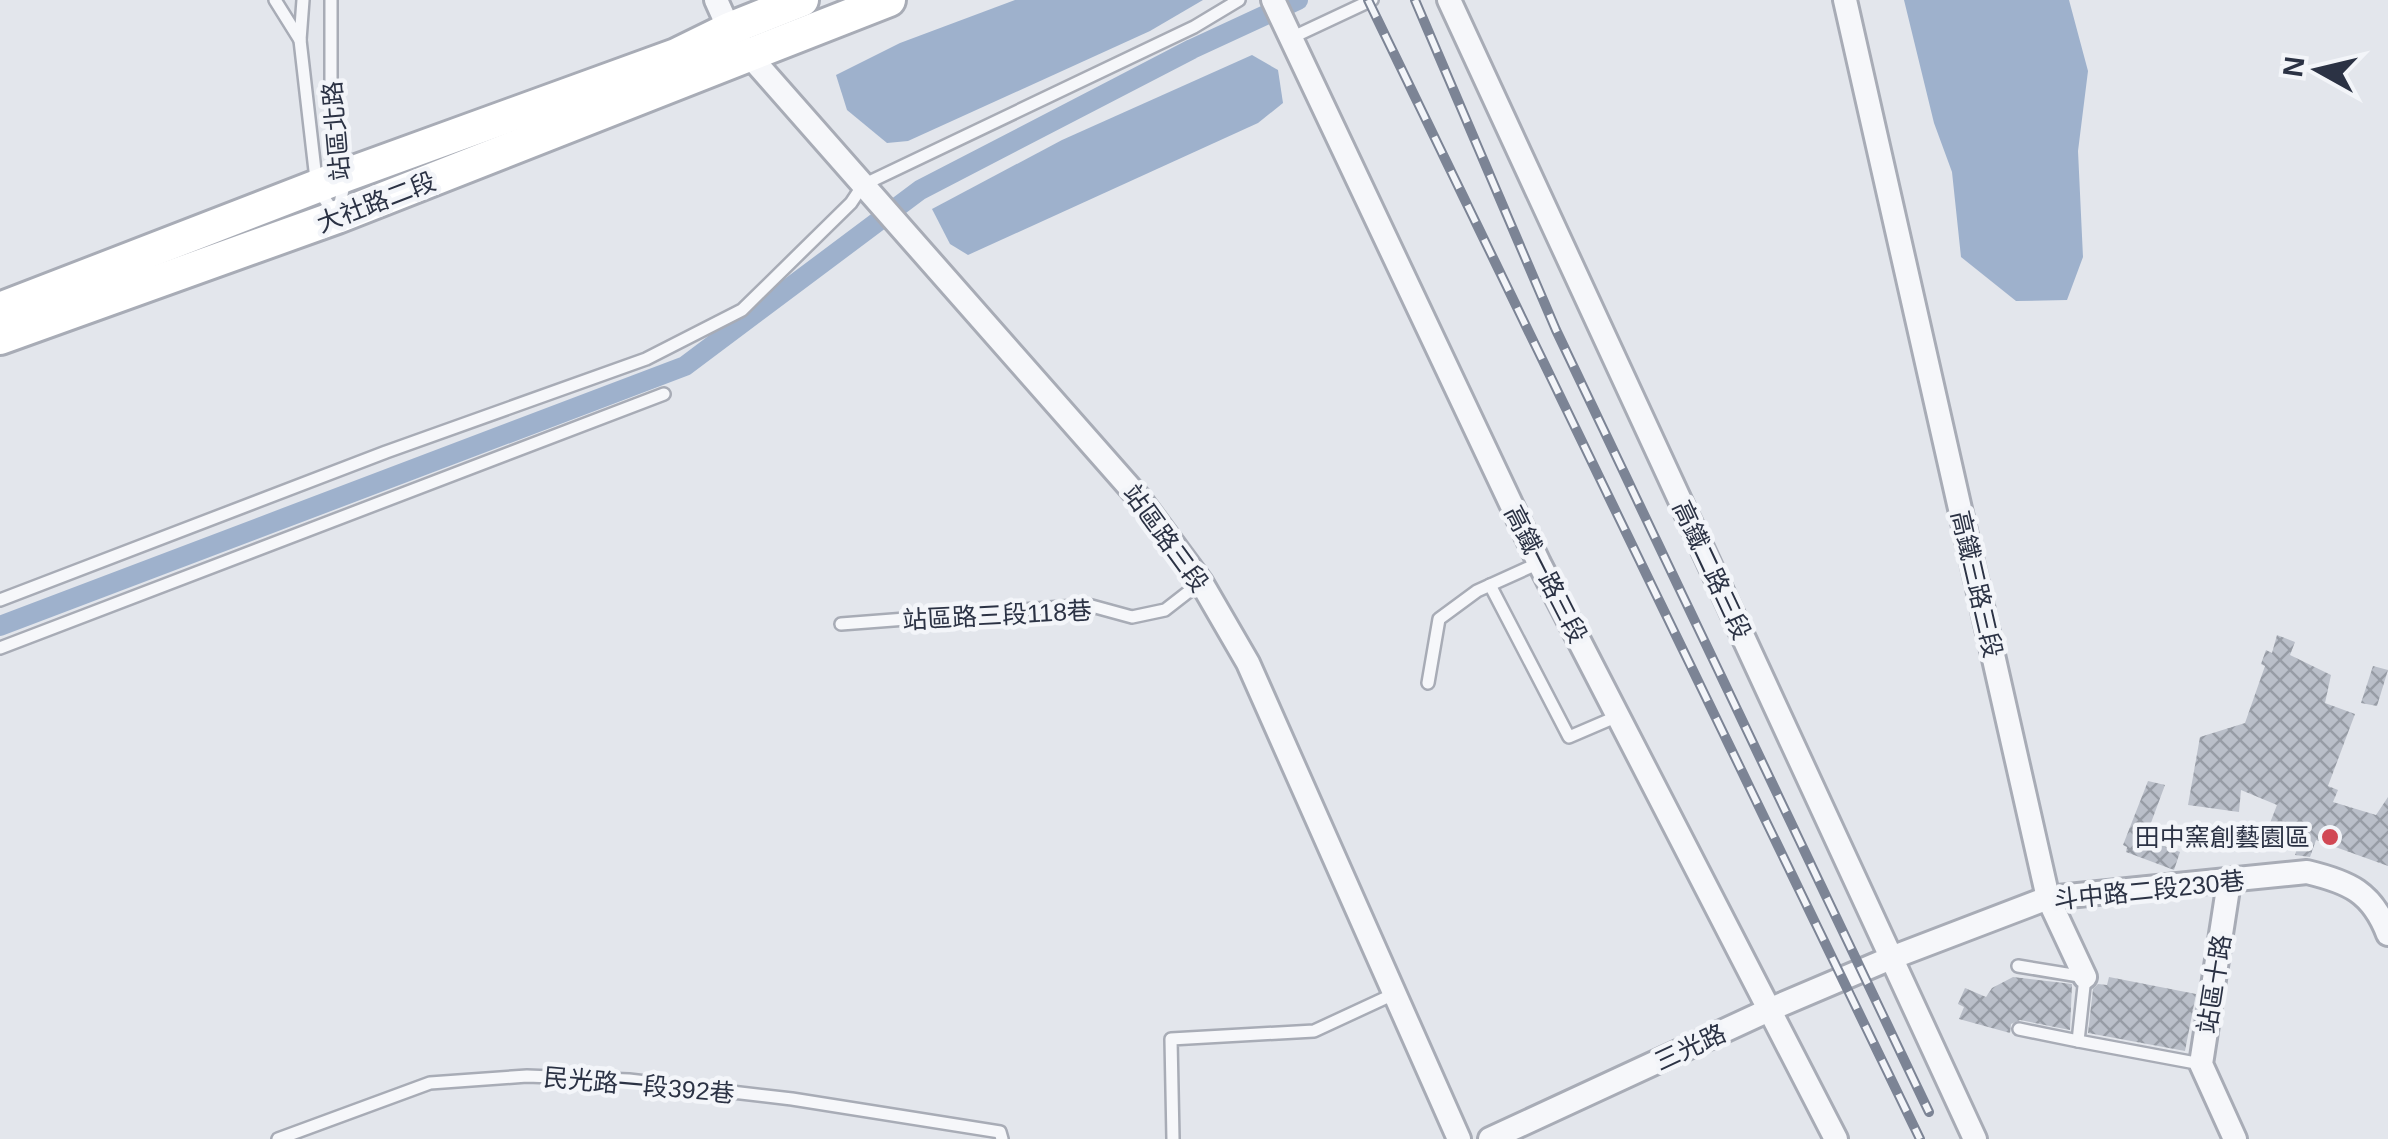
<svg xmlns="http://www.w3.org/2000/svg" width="2388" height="1139" font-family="Arial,'Noto Sans TC',sans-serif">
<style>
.water{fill:#9eb1cc}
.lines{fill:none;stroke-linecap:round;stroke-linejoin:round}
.canal{stroke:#9eb1cc;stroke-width:20}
.building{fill:url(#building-cross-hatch)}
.lane-casing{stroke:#a8acb6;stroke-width:16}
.street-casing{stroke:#a8acb6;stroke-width:28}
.secondary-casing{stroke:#a8acb6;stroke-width:38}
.lane{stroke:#f6f7fa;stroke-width:11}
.street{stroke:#f6f7fa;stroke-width:22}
.secondary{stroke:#fff;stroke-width:32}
.rail-casing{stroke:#7c8495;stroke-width:10}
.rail{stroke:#f3f5f9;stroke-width:6;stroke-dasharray:19;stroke-linecap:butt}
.poi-dot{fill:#d14854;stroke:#f3f5f9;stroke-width:4}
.labels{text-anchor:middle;stroke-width:9;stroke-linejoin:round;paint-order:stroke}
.street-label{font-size:25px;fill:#2b3244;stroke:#f3f5f9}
.poi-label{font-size:25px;fill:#2b3244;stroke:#f3f5f9;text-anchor:end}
</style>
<defs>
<pattern id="building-cross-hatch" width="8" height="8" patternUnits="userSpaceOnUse" patternTransform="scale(2.5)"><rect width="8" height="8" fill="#babfc9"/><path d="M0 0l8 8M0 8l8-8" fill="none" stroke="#979ca5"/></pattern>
</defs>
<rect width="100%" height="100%" fill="#e3e6ec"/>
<g class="water">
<path d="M1015 0H1203L1150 31 908 141 887 143 847 110 836 75 900 43Z"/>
<path d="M1904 0H2069L2088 71 2078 151 2083 257 2067 300 2016 301 1961 257 1952 172 1934 123Z"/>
<path d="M1252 55 1278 70 1283 103 1258 123 968 255 950 244 932 209 1062 140Z"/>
</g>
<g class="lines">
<path class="canal" d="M0 626 685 366 920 190 1192 49 1298 0"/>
</g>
<g class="building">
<path d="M2277 635 2295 642 2290 655 2331 675 2325 703 2355 714 2328 786 2338 790 2333 802 2376 815 2388 797V866L2316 840 2310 857 2295 855 2299 842 2268 828 2277 805 2241 790 2239 812 2188 805 2200 737 2245 723 2265 666 2261 664 2266 650 2272 653Z"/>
<path d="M2373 666 2388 670 2377 706 2361 703Z"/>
<path d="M2148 781 2165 785 2145 839 2180 852 2174 870 2126 852 2127 847 2123 845Z"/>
<path d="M2013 977 2072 984 2070 1030 2020 1020 2011 1024 2010 1033 1959 1019 1964 1007 1958 1004 1965 988 1986 997 1992 988Z"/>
<path d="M2109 977 2196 994 2185 1051 2088 1033 2093 989 2098 984 2107 985Z"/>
</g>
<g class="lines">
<g class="lane-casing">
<g id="lane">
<path d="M275 0 300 40"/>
<path d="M303 0 300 40 317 188 335 214"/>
<path d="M331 0V84L346 175 338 213"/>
<path d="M1291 38 1372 0"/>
<path d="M1490 585 1569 737 1618 716"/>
<path d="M0 600 386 452 646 359 742 310 851 203 863 185 1194 27 1239 0"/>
<path d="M841 624 1088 605 1132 617 1165 610 1201 582"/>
<path d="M0 648 664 394"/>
<path d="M1428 683 1439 619 1477 591 1539 563"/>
<path d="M2018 966 2085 977 2078 1041 2201 1064"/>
<path d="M2019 1029 2078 1041"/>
<path d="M278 1139 430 1083 527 1076 629 1080 792 1099 1000 1132 1002 1139"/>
<path d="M1173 1139 1171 1039 1314 1031 1396 993"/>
</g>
</g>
<g class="street-casing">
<g id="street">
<path d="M716 0 729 29 748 54 1139 498 1201 582 1248 663 1459 1139"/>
<path d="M1273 0 1539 563 1836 1139"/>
<path d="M1449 0 1975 1139"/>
<path d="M1845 0 2048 898 2085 977"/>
<path d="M2229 882 2201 1064 2235 1139"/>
<path d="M1490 1139 1771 1009 1891 958 2048 898 2307 872C2349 882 2372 892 2388 934"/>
</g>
</g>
<g class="secondary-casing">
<g id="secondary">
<path d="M0 309 346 175 676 55 729 29 802 0"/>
<path d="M0 338 337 217 889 0"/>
</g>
</g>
<use href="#lane" class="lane"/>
<use href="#street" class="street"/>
<use href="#secondary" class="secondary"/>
<g class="rail-casing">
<g id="rail">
<path d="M1368 0 1920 1139"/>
<path d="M1415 0 1556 330 1929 1112"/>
</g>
</g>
<use href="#rail" class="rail"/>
</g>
<circle class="poi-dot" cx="2330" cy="837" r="10"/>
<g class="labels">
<g class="street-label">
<text transform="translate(336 131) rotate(-95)" y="9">站區北路</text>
<text transform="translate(376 202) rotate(-21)" y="9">大社路二段</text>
<text transform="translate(1166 538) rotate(54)" y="9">站區路三段</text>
<text transform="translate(1712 570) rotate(65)" y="9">高鐵二路三段</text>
<text transform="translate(1546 574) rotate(63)" y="9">高鐵一路三段</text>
<text transform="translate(1977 584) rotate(77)" y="9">高鐵三路三段</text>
<text transform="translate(997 615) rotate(-3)" y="9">站區路三段118巷</text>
<text transform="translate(2149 890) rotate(-6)" y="9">斗中路二段230巷</text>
<text transform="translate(2214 984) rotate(-81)" y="9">站區十路</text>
<text transform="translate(1690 1047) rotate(-25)" y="9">三光路</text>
<text transform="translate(639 1085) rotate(5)" y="9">民光路一段392巷</text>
</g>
<g class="poi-label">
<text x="2310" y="846">田中窯創藝園區</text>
</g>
</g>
<g transform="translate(2318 70) rotate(278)" stroke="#f3f5f9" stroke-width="8" paint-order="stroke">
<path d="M0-8L18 38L0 25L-18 38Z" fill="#2b3244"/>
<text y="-15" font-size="28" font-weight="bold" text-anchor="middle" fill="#2b3244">N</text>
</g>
</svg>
